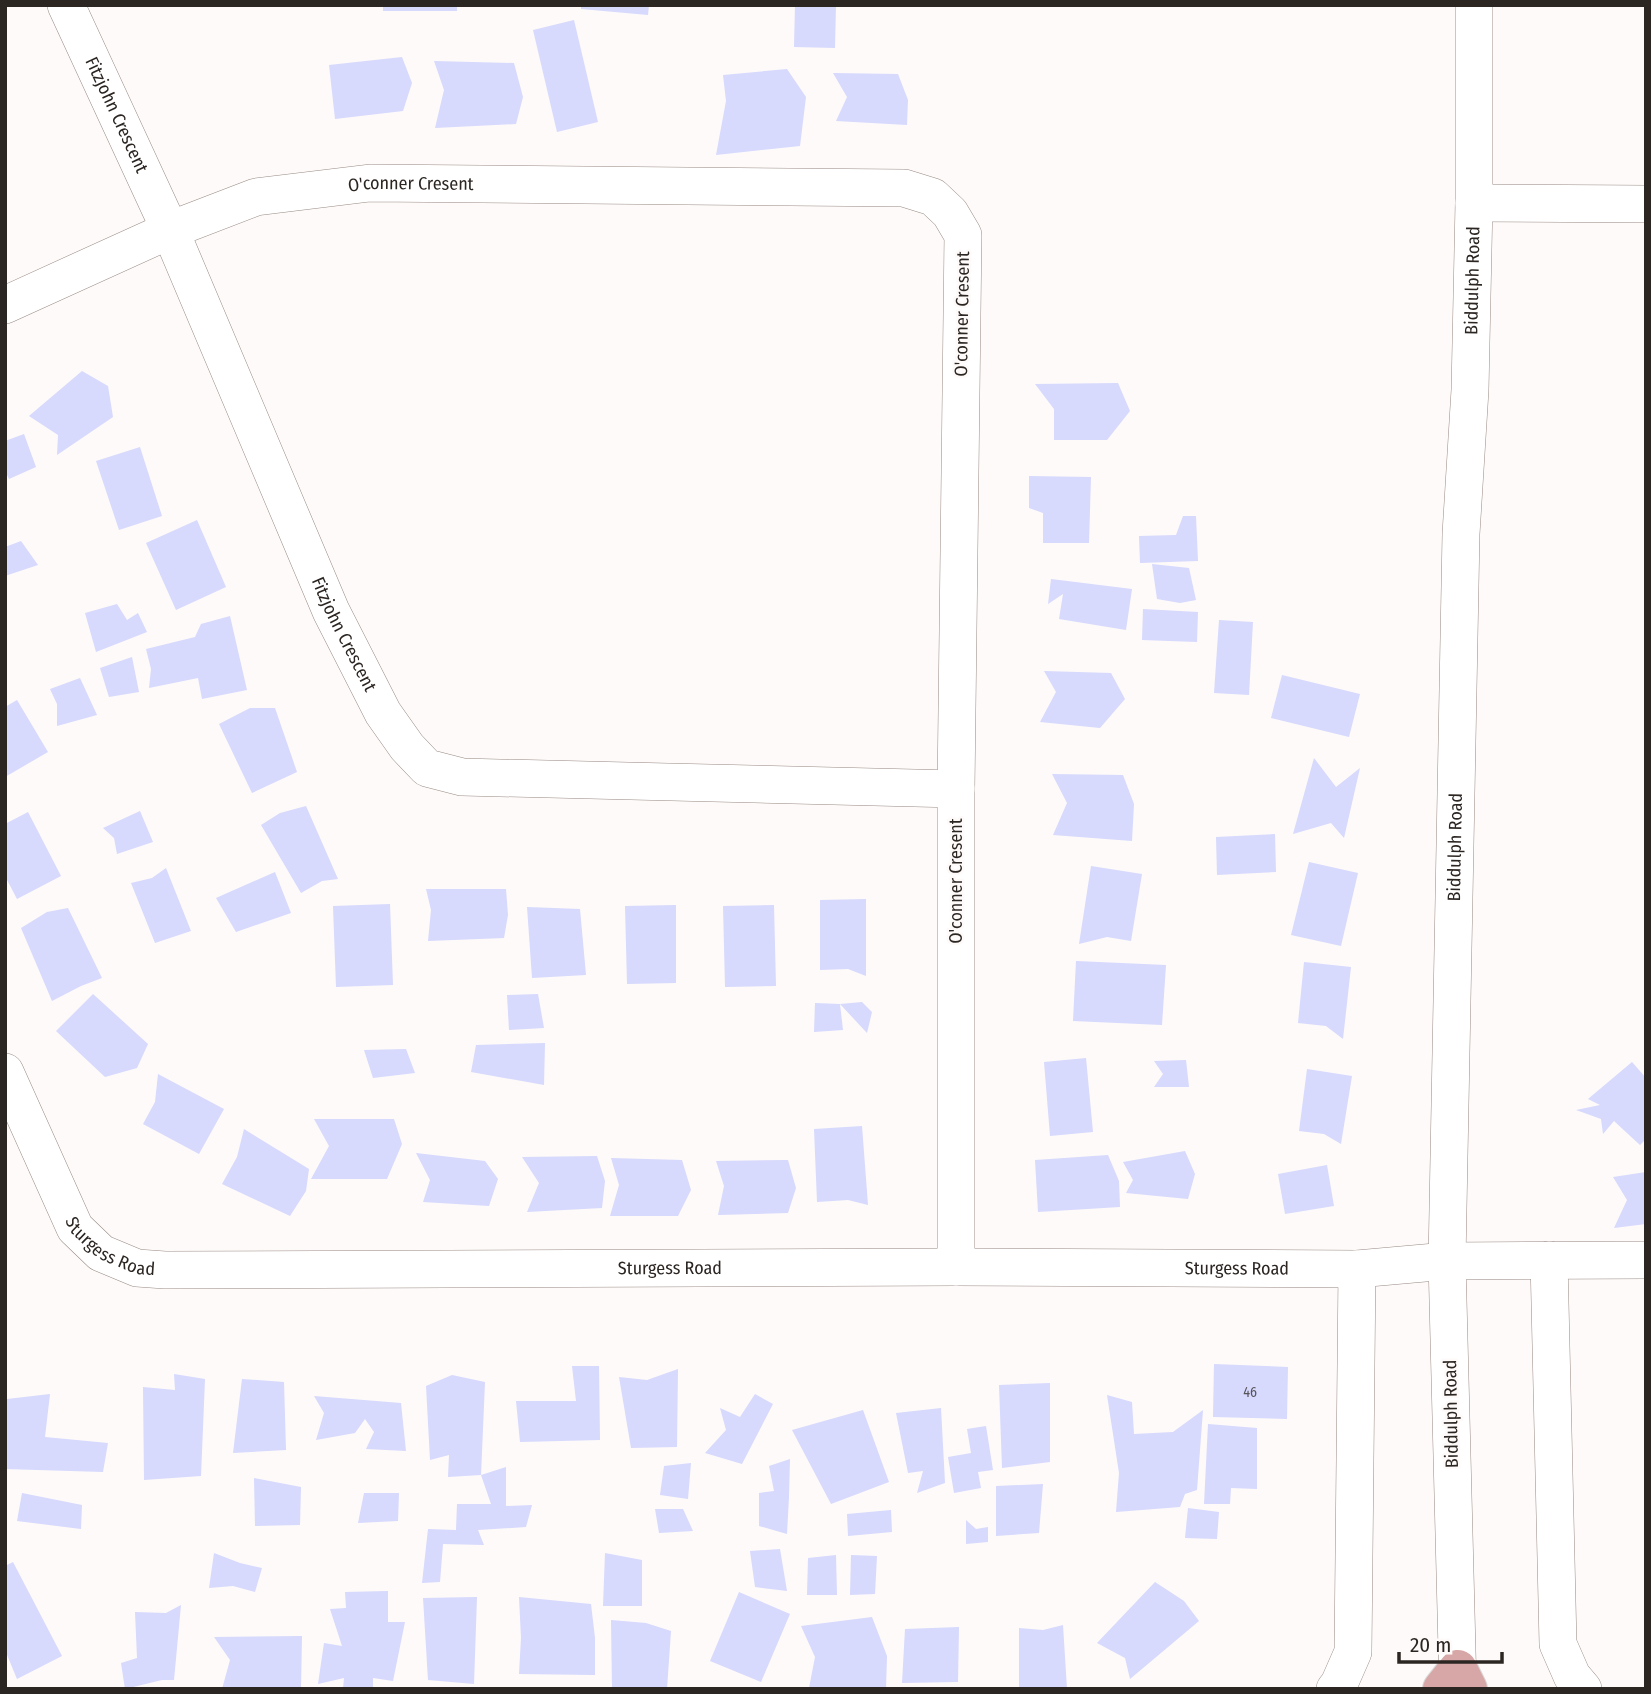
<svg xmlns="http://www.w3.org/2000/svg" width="1651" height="1694" font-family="'Fira Sans Condensed',sans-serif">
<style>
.building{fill:#d7d9fd}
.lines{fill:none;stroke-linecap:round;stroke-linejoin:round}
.minor-casing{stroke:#998b85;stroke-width:38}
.major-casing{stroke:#d9d8d7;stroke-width:40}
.minor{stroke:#fff;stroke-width:37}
.major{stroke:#d7a7a7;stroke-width:38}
.labels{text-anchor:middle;stroke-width:5;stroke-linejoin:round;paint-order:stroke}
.number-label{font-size:14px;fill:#57535a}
.street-label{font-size:18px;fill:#2c2623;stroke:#fdfaf9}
</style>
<rect width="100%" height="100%" fill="#fdfaf9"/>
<g class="building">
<rect x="383" y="5" width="74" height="6"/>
<path d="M581 5H649L648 15 581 9Z"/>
<path d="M795 5H836L835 48 794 47Z"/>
<path d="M574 20 598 122 557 132 533 30Z"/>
<path d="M402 57 412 83 403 111 335 119 329 65Z"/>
<path d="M434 61 514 63 523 97 516 124 435 128 444 90Z"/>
<path d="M787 69 806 97 800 146 716 155 726 101 723 75Z"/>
<path d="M833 73 898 74 908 100 907 125 836 121 847 97Z"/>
<path d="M82 371 108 386 113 417 57 455 58 435 29 416Z"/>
<path d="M1118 383 1130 411 1107 440H1054V409L1035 384Z"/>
<path d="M24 434 36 467 9 479 5 471V441Z"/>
<path d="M140 447 162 516 119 530 96 461Z"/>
<path d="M1029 476 1091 477 1089 543H1043V513L1029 508Z"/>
<path d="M1183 516H1196L1198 561 1140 563 1139 536 1176 535Z"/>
<path d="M197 520 226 587 176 610 146 543Z"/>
<path d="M21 541 38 565 5 576V547Z"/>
<path d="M1152 564 1189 568 1196 600 1180 603 1157 599Z"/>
<path d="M1051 579 1132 589 1126 630 1059 619 1063 594 1048 604Z"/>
<path d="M117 604 127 620 138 613 147 632 96 652 85 613Z"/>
<path d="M1143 609 1198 612 1197 642 1142 640Z"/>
<path d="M230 616 247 690 202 699 198 678 149 688 151 669 146 649 195 637 201 624Z"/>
<path d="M1219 620 1253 622 1249 695 1214 693Z"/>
<path d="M132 657 139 692 109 697 100 668Z"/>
<path d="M1044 671 1111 673 1125 699 1100 728 1040 722 1056 692Z"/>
<path d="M1282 675 1360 694 1349 737 1271 718Z"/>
<path d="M80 678 97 715 57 726V704L50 689Z"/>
<path d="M17 700 48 752 5 777V707Z"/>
<path d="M250 708H275L297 772 252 793 219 724Z"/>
<path d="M1314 758 1336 787 1360 768 1344 838 1331 823 1293 834Z"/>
<path d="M1052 774 1123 775 1134 804 1132 841 1053 835 1067 803Z"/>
<path d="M306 806 338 879 322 881 301 893 261 825 280 813Z"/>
<path d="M140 811 153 842 117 854 114 838 103 828Z"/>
<path d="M28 812 61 876 17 899 5 876V824Z"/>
<path d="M1275 834 1276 872 1217 875 1216 837Z"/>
<path d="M1309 862 1358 873 1341 946 1291 935Z"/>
<path d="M1091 866 1142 874 1131 941 1107 937 1079 944Z"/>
<path d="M166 868 191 931 155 943 131 883 152 878Z"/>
<path d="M275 872 291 913 236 932 216 898Z"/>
<path d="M426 889H506L508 915 504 938 428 941 431 910Z"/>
<path d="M866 899V976L848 969 820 970V900Z"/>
<path d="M390 904 393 985 336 987 333 906Z"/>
<path d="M676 905V983L627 984 625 906Z"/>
<path d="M774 905 776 986 725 987 723 906Z"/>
<path d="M527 907 580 909 586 975 532 978Z"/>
<path d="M68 908 102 978 81 986 52 1001 21 928 47 912Z"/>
<path d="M1076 961 1166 965 1162 1025 1073 1021Z"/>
<path d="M1304 962 1351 967 1343 1039 1326 1026 1298 1023Z"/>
<path d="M93 994 148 1044 137 1068 105 1077 56 1031Z"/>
<path d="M538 994 544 1028 509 1030 507 995Z"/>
<path d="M862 1002 872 1012 867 1033 840 1004 843 1030 814 1032 815 1003 840 1004Z"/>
<path d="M545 1043 544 1085 471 1072 476 1045Z"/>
<path d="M406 1049 415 1073 373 1078 364 1050Z"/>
<path d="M1086 1058 1093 1132 1050 1136 1044 1062Z"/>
<path d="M1186 1060 1189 1087H1154L1163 1074 1154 1061Z"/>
<path d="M1632 1062 1646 1078V1139L1640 1145 1614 1121 1603 1134 1601 1119 1576 1110 1600 1105 1588 1099Z"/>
<path d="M1307 1069 1352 1076 1341 1144 1324 1134 1299 1131Z"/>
<path d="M158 1074 224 1109 199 1154 143 1124 155 1102Z"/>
<path d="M314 1119H394L402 1144 387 1179H311L329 1146Z"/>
<path d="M862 1126 868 1205 848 1200 817 1202 814 1129Z"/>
<path d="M244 1129 309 1169 306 1191 290 1216 222 1184 237 1157Z"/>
<path d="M1185 1151 1195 1174 1188 1199 1126 1193 1133 1180 1123 1162Z"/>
<path d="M416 1153 485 1161 498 1179 489 1206 423 1202 430 1180Z"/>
<path d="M1108 1155 1119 1181 1120 1207 1038 1212 1035 1160Z"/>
<path d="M597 1156 605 1181 602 1208 527 1212 539 1183 522 1157Z"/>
<path d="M611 1158 682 1160 691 1190 678 1216H610L619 1185Z"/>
<path d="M788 1160 796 1188 788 1213 718 1215 724 1186 716 1161Z"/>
<path d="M1327 1165 1334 1206 1285 1214 1278 1174Z"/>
<path d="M1646 1172V1224L1614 1228 1627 1200 1613 1177Z"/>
<path d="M1214 1364 1288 1367 1287 1419 1213 1417Z"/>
<path d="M572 1366H599L600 1440 520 1442 516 1401H576Z"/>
<path d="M678 1369 677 1447 631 1448 619 1377 647 1380Z"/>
<path d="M174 1374 205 1379 201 1476 144 1480 143 1387 175 1390Z"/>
<path d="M452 1375 485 1382 481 1475 448 1477 449 1455 430 1460 426 1386Z"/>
<path d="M242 1379 284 1382 286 1450 233 1453Z"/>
<path d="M1050 1383V1462L1002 1468 999 1385Z"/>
<path d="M50 1394 45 1437 108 1443 103 1472 5 1469 7 1399Z"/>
<path d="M755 1394 773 1404 742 1464 705 1453 726 1430 720 1408 740 1417Z"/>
<path d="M1107 1395 1132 1402 1134 1434 1173 1432 1203 1410 1197 1490 1185 1494 1180 1507 1116 1512 1119 1473Z"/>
<path d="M314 1396 401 1403 406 1451 366 1449 374 1432 365 1419 355 1433 316 1440 324 1413Z"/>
<path d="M941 1408 945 1483 917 1493 923 1471 908 1473 896 1413Z"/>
<path d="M863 1410 889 1482 831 1504 792 1430Z"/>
<path d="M1208 1424 1257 1428V1489L1231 1488 1230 1504H1204Z"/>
<path d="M986 1426 993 1470 978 1472 981 1488 954 1493 948 1457 971 1453 967 1429Z"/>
<path d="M790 1459 789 1497 787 1534 759 1526V1493L774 1491 769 1466Z"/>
<path d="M691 1463 688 1499 660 1495 664 1466Z"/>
<path d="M506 1467V1506L532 1505 526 1527 478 1530 484 1545 443 1544 440 1582 422 1583 428 1529 456 1530 457 1504H491L481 1475Z"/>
<path d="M254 1478 301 1487 300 1525 255 1526Z"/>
<path d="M1043 1484 1039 1533 996 1536V1486Z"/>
<path d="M22 1493 82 1505 81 1529 17 1521Z"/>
<path d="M364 1493H399L398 1521 358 1523Z"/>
<path d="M1188 1508 1219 1512 1217 1539 1185 1538Z"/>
<path d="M655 1509H683L693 1531 659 1533Z"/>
<path d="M891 1510 892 1532 848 1536 847 1514Z"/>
<path d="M966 1520 976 1529 988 1527V1542L966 1544Z"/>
<path d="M780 1549 787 1591 755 1587 750 1551Z"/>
<path d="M214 1553 240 1563 262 1568 255 1592 233 1586 209 1588Z"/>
<path d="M605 1553 642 1560V1606H603Z"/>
<path d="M836 1555 837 1595H807L808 1558Z"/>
<path d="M851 1555 877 1556 875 1594 850 1595Z"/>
<path d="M13 1562 62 1656 17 1679 5 1650V1566Z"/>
<path d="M1155 1582 1184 1601 1199 1621 1130 1679 1125 1658 1097 1643Z"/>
<path d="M388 1591V1622H405L393 1681 373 1678V1689H343L344 1678 318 1684 324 1643 342 1646 330 1609 346 1608 345 1592Z"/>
<path d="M739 1592 790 1614 761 1682 710 1661Z"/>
<path d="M477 1597 474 1684 428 1680 423 1598Z"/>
<path d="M519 1597 591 1604 595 1638V1675L519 1674 521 1638Z"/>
<path d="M181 1605 174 1680H162L125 1689 121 1663 137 1658 135 1612 166 1613Z"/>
<path d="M872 1617 887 1656 886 1689 809 1688 815 1657 801 1626Z"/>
<path d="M611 1620 646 1623 671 1631 667 1689H612Z"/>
<path d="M1063 1625 1067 1689H1019V1628L1043 1630Z"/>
<path d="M959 1627 958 1682 902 1683 905 1629Z"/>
<path d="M302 1636 301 1688 222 1689 230 1660 214 1637Z"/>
</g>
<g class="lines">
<g class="minor-casing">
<g id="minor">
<path id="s1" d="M66 5 170 230 331 611 383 713 407 747 427 768 462 777 956 789"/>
<path d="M1474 203 1646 204"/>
<path id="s2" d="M5 305 170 230 256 197 370 183 904 188 933 197 950 213 963 235 956 789V1267"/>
<path id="s3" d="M5 1072 75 1228 101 1253 137 1268 165 1270 956 1267 1357 1269 1447 1261 1646 1260"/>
<path d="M1549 1260 1558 1644 1572 1676 1583 1689"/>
<path d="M1335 1689 1339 1684 1353 1652 1357 1269"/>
<path id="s4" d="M1458 1689 1447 1261 1461 534 1470 390 1474 203V5"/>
</g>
</g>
<g class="major-casing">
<path id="major" d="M1442 1689 1458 1669 1468 1689"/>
</g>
<use href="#minor" class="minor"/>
<use href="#major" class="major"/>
</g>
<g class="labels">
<g class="number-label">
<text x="1250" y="1397">46</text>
</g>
<g class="street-label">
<text dy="6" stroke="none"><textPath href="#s1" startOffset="121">Fitzjohn Crescent</textPath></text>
<text dy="6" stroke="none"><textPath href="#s2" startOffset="429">O'conner Cresent</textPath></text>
<text dy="6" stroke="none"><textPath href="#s4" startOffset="1409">Biddulph Road</textPath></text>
<text transform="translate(962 314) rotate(-89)" y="6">O'conner Cresent</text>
<text dy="6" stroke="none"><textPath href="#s1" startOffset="688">Fitzjohn Crescent</textPath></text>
<text dy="6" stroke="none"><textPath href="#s4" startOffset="842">Biddulph Road</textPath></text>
<text transform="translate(956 881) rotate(-90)" y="6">O'conner Cresent</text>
<text dy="6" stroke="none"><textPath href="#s3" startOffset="212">Sturgess Road</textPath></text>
<text dy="6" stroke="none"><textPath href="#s3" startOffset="779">Sturgess Road</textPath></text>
<text dy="6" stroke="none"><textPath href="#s3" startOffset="1346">Sturgess Road</textPath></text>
<text transform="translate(1451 1414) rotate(-91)" y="6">Biddulph Road</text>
</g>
</g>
<rect width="1651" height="1694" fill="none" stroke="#2c2623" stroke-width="14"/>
<path d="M1399 1652v10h103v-10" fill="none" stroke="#2c2623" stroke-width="3.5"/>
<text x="1410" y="1652" font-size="21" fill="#2c2623" stroke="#fdfaf9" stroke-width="5" paint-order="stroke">20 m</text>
</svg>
